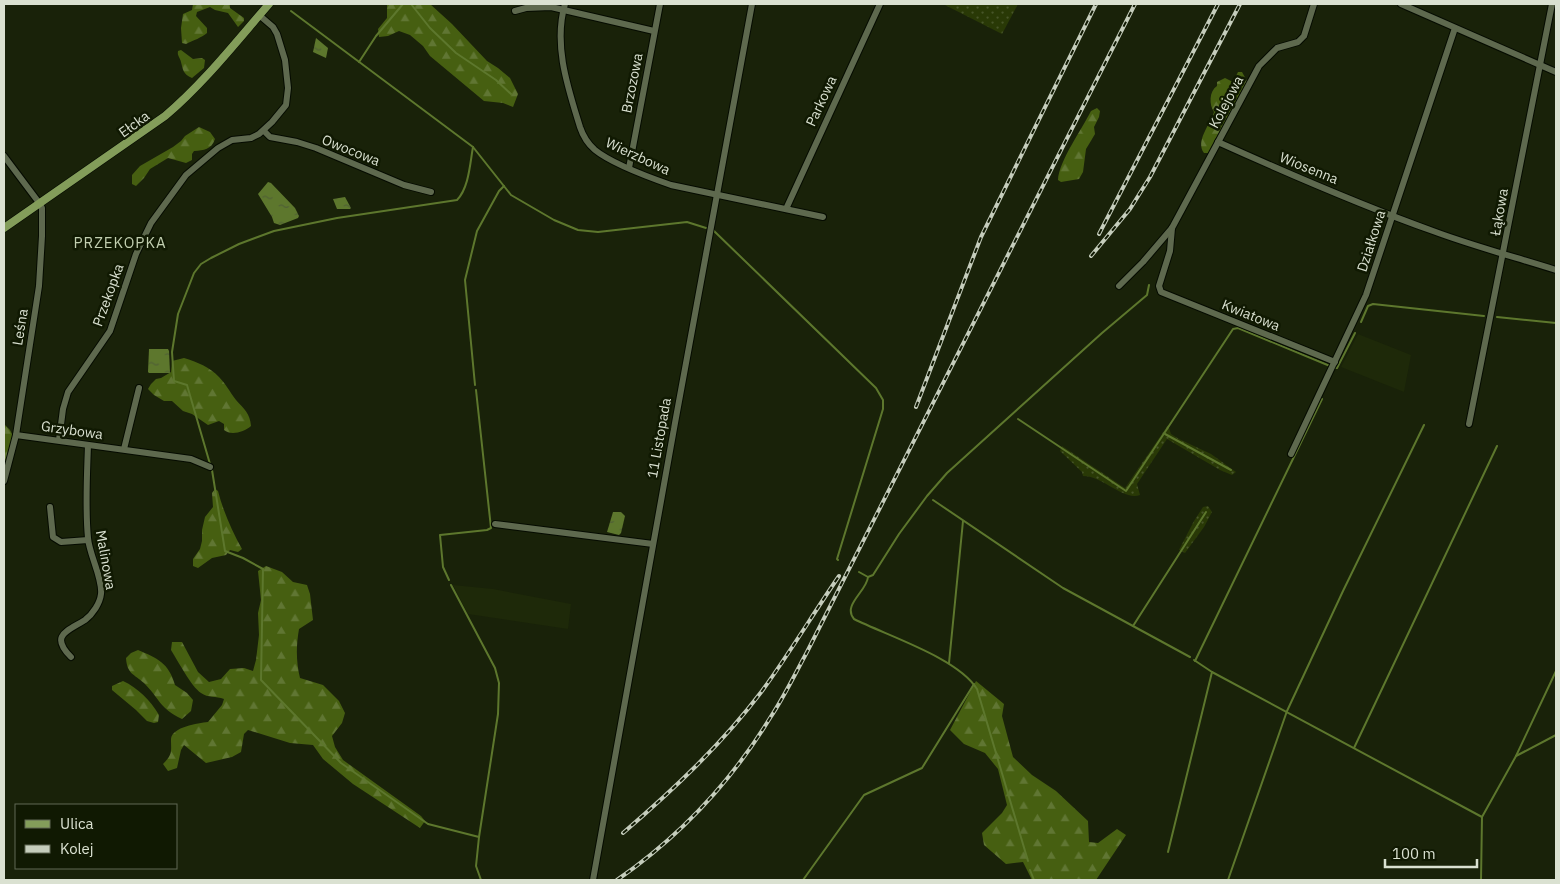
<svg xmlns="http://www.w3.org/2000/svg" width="1560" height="884" font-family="'IBM Plex Sans',sans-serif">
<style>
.built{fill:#1e2909}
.grass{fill:url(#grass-dots)}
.forest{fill:url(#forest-firs)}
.water{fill:url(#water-ripples)}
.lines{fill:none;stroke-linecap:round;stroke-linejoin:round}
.stream{stroke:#5d772d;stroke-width:2}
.minor-casing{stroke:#050b00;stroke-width:8}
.major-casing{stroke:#050b00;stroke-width:9}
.minor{stroke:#5e694e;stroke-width:6}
.major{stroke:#839d5a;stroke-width:8}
.rail-casing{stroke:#c5cdbc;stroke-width:4}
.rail{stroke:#101902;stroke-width:2;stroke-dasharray:5.5;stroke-linecap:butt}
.labels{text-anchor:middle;stroke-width:5;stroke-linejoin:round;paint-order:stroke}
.street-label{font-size:14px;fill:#dae1d1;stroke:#101902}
.neighbourhood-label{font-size:15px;letter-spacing:1px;fill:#c1ceaf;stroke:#101902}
</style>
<defs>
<pattern id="grass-dots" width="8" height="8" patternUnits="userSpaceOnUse" patternTransform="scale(1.25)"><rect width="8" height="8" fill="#293906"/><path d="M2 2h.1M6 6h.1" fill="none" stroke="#475529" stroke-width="1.8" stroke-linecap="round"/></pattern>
<pattern id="forest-firs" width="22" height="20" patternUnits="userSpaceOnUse" patternTransform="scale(1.25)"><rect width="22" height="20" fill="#465f11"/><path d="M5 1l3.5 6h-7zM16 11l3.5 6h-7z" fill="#607633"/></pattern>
<pattern id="water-ripples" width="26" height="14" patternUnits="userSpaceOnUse" patternTransform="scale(1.25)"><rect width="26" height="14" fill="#5d772d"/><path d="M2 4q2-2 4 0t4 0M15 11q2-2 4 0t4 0" fill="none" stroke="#506035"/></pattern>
</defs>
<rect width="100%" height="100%" fill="#192209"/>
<g class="built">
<path d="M1358 334 1411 355 1404 392 1341 367Z"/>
<path d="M453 585 493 589 571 604 568 629 468 614Z"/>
</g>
<g class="grass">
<path d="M943 4H1018L1002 34Z"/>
<path d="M1168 425 1171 434 1179 439 1211 454 1236 472 1232 475 1220 470 1167 439 1137 484 1140 495C1123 501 1103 476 1083 476L1082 472 1060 451 1062 446 1125 488Z"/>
<path d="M1208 506 1212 512 1204 527 1185 553 1179 550 1194 521 1203 507Z"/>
</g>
<g class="forest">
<path d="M193 4H230V8L244 18V21L238 27 228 13 215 10 210 7 197 12 196 16 207 28V33C201 38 194 40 186 44L182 43 181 28 183 14 192 10Z"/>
<path d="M387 4H430L452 24 487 61 498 68 510 78 518 94 513 107 503 103 484 101 430 56 423 46 410 35 399 31 388 36 379 37 378 29 387 18Z"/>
<path d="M181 50 193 59 202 58 205 60 204 68 192 78C183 74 183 70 181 62 180 57 177 56 178 51Z"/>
<path d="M1238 72H1242L1247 81 1212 148 1209 153H1204C1195 141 1210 125 1214 112 1209 105 1209 91 1217 86V82L1225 78 1233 82Z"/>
<path d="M1097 108 1100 111 1099 117 1094 127 1095 134 1086 149 1083 172 1079 179 1061 182 1058 180C1059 161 1082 129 1091 111Z"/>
<path d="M199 127 210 132 215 139C211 150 204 150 194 151L192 154V160L186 163 168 158 150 169 144 178 136 186 132 184V175L140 166 173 147 181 141 185 136Z"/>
<path d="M184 358C197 362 210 367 219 377 225 383 230 392 236 400 244 409 250 413 251 426 244 432 231 436 224 430V424L219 421 208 425 192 414 183 411 172 401H164L154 395 148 389 151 384 156 379 161 378 171 372 172 361Z"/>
<path d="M4 424 10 430 13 436 4 473Z"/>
<path d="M215 489 218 491C223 511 232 531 242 549L238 552 230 550 226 555 212 558 198 568 193 566V559L200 549 202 541V530L205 517 213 507 212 493Z"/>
<path d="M266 566 282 572 293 582 307 585 310 594 313 620 299 629C296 646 296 662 300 678L323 685 339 701 345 713 342 723 332 736 335 747 343 760 421 816 425 821 420 828 353 784 323 759 313 745 290 743 248 730 244 734 241 752 232 757 206 763 184 745 181 750 177 768 168 771 163 764C173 754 171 751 171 739 172 727 198 723 208 722L222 705 224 699C216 696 208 698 201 693 191 686 178 661 171 650L172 642H182L198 672 209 682 221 679 230 669 244 668 253 671 256 660 259 635 258 613 261 600 258 571Z"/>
<path d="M138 650C157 658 169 663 175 685L187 693 193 700 191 711 182 719C159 708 160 699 144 683 134 674 127 674 126 658L131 653Z"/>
<path d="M123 681C138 688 150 700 159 715L158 722 154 723 147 721 136 710 112 690V686Z"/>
<path d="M976 681 1004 704 1002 716 1013 757 1032 775 1056 791 1088 821 1089 842 1098 843 1117 829 1126 835 1096 880H1032L1023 862 1006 864 984 845 982 833 1002 813 1007 805 998 769 985 753 964 744 950 730Z"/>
</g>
<g class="water">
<path d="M316 38 328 48 326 58 313 52Z"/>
<path d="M268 182 271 183 295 208 299 216 298 218 280 225 274 223 272 217 258 194Z"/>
<path d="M345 197 351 208 350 209H337L333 199Z"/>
<path d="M149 349H168L169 351 170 373H149L148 372Z"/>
<path d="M613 512H621L625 516 621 533 619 535 607 532Z"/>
</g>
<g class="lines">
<g class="stream">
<path d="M411 4 430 28 456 53 496 80 511 94"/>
<path d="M291 11 473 147 511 195 554 220 578 230 598 232 687 222 706 228"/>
<path d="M359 62 376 36 403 4"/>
<path d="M713 230 876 388 883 400V409L837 559 838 560"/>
<path d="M1497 317 1556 323"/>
<path d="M1361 322 1368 306 1373 304 1484 316"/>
<path d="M1335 368H1337L1355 333"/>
<path d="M475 385 465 280 477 231 499 191 504 186"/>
<path d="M1018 419 1126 491 1233 329 1238 328 1330 366"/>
<path d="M1165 434 1231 470"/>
<path d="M210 464 187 385 174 381 172 352 178 314 194 273 201 264 211 258 239 244 274 231 337 218 457 200C469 188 470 163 473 147"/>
<path d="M212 470 225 551 243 558 263 569 261 680 341 763 428 824 479 837 498 714 499 683 495 668 451 585"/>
<path d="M933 500 1063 588 1190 657"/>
<path d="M859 572 868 577"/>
<path d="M449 580 443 567 440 535 487 530 491 528 476 390"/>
<path d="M1133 626 1206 512"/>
<path d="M1194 660 1212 672 1482 817"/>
<path d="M1195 661 1322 399"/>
<path d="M949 663 963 521"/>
<path d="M1354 748 1497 446"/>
<path d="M1516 756 1556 735"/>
<path d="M479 837 476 866 481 880"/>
<path d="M1168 852 1212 672"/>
<path d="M1028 861 977 689C958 658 888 636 854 619 842 605 867 591 868 577L873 575 899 534 927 496 947 473 1102 333 1147 295 1149 285"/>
<path d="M1030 870 1034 880"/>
<path d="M803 880 864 795 922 768 974 684"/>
<path d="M1228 880 1287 711 1343 591 1424 425"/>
<path d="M1481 880 1482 817 1516 756 1556 671"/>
</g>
<g class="minor-casing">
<g id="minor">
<path d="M565 4C553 45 568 88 580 127 583 136 588 144 595 150 611 163 651 178 671 185L823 217"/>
<path d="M1401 4 1556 72"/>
<path d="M515 11 526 8 551 7 654 31"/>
<path d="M264 131 270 137 297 142 316 148 404 185 431 192"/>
<path d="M1218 142C1289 174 1360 205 1433 231 1473 246 1515 257 1556 270"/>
<path d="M4 156 40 204 42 208V236L39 286 16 435 4 481"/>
<path d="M629 168 660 4"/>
<path d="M786 209 880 4"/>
<path d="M1172 228 1170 251 1159 286 1161 292 1335 362"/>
<path d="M1119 286 1143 262 1172 228 1259 66 1277 48 1298 42 1304 36 1314 4"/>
<path d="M1469 424 1552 4"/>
<path d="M16 435 191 459 210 467"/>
<path d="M59 440 63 409 68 392 110 331 136 254 151 223 186 175 218 148 232 140 251 138 259 134 272 122 286 105 288 88 285 60 277 34 273 27 259 15"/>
<path d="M124 449 139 388"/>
<path d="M1291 454 1366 295 1455 28"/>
<path d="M50 507 53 537 61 542 88 540"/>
<path d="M495 524 653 544"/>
<path d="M71 657C49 635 68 631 85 620 93 614 100 603 101 594 103 579 89 554 88 538 85 507 87 476 88 445"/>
<path d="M593 880 675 423 752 4"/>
</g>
</g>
<g class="major-casing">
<path id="major" d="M4 228 165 116C204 83 236 42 269 4"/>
</g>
<use href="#minor" class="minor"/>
<use href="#major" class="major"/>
<g class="rail-casing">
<g id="rail">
<path d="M1099 234 1218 4"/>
<path d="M1091 256 1130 209 1150 177 1240 4"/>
<path d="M916 407 981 237 1096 4"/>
<path d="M623 833C673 790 722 744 762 691 789 654 813 614 839 576"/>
<path d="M617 880C679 837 731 782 770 718 784 697 795 674 807 652L1135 4"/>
</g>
</g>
<use href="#rail" class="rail"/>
</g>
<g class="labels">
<g class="street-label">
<text transform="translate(632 83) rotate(-79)" y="5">Brzozowa</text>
<text transform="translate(821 101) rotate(-65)" y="5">Parkowa</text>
<text transform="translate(1226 102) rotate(-62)" y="5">Kolejowa</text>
<text transform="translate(134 124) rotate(-36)" y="5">Ełcka</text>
<text transform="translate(351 150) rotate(22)" y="5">Owocowa</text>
<text transform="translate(638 156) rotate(25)" y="5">Wierzbowa</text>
<text transform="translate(1309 168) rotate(22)" y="5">Wiosenna</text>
<text transform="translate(1499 212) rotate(-80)" y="5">Łąkowa</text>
<text transform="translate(1371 241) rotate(-72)" y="5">Działkowa</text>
<text transform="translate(108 295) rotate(-70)" y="5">Przekopka</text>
<text transform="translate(1251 315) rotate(22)" y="5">Kwiatowa</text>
<text transform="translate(20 327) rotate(-81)" y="5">Leśna</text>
<text transform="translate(72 430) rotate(8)" y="5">Grzybowa</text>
<text transform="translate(659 438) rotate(-80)" y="5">11 Listopada</text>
<text transform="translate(106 560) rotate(80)" y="5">Malinowa</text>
</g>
<g class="neighbourhood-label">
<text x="120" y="248">PRZEKOPKA</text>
</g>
</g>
<rect width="1560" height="884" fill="none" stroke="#dae1d1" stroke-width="10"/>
<rect x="15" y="804" width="162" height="65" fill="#101902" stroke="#616955"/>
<rect x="25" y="820" width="25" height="8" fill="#839d5a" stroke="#616955"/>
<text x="60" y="829" font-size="15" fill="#dae1d1">Ulica</text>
<rect x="25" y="845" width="25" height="8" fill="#c5cdbc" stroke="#616955"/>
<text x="60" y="854" font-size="15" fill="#dae1d1">Kolej</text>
<path d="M1385 859v8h92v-8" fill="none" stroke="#dae1d1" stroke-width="2.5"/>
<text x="1392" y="859" font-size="15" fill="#dae1d1" stroke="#101902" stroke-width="4" paint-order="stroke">100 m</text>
</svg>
